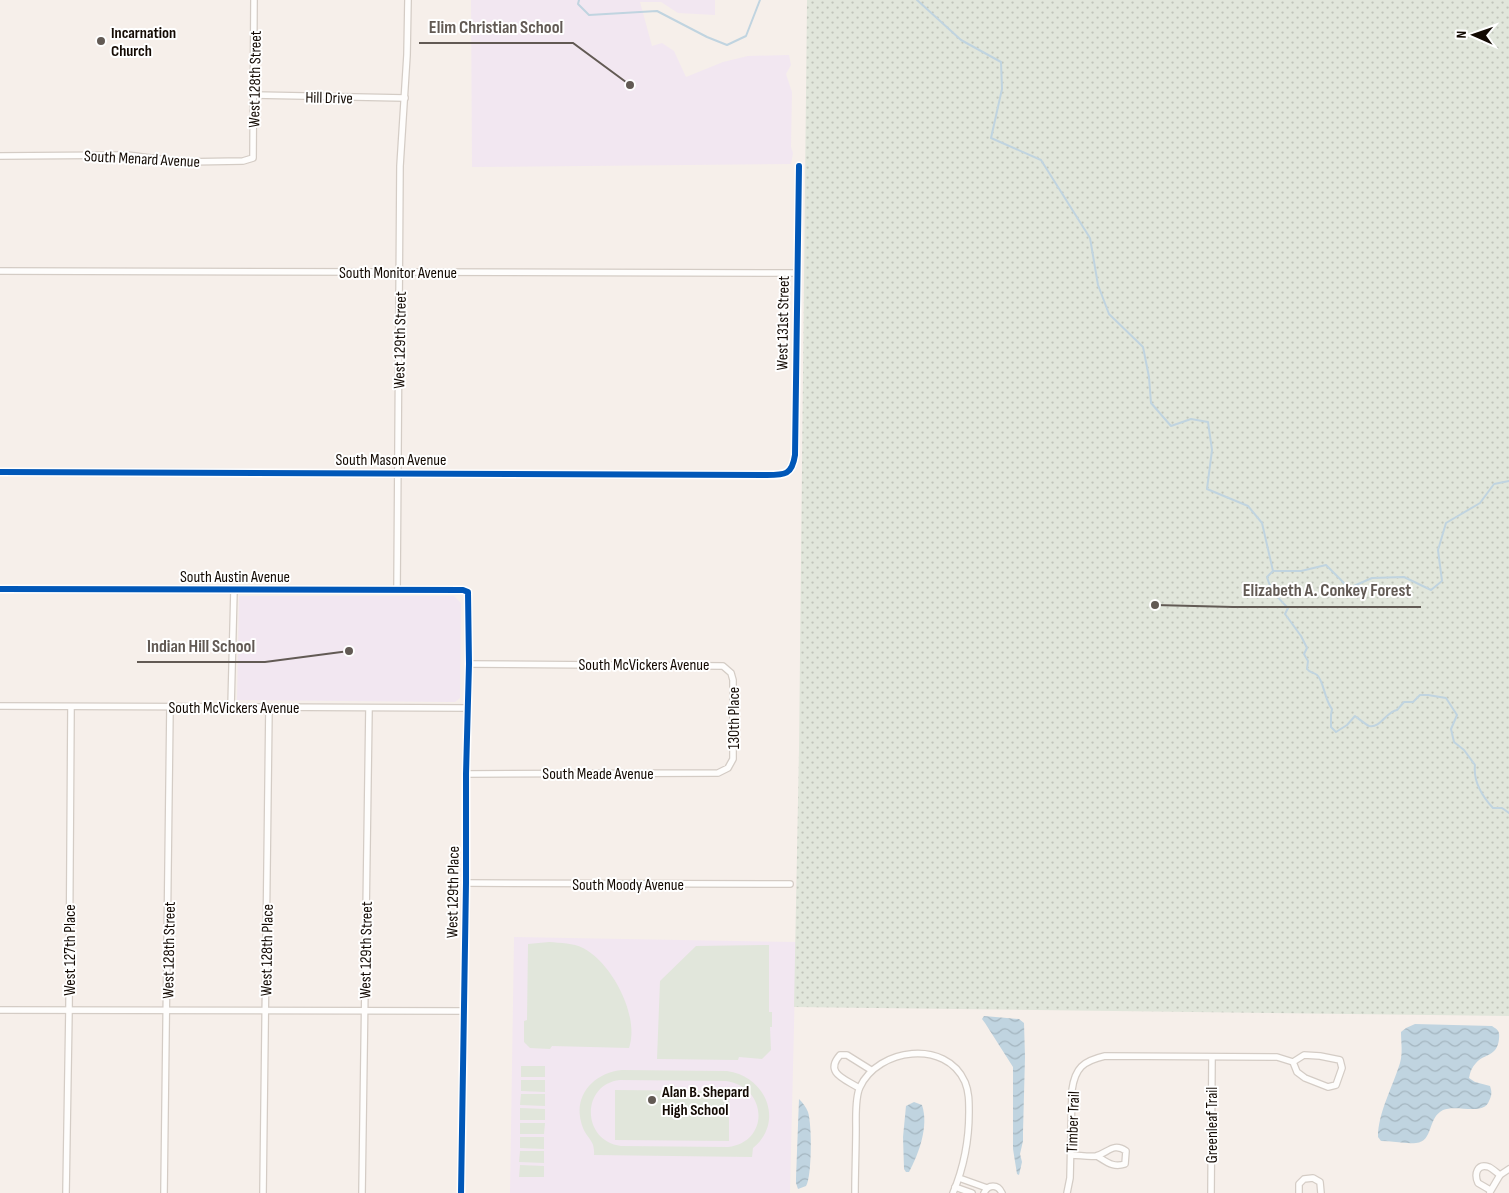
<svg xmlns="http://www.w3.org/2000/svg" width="1509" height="1193" font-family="'Sofia Sans Condensed',sans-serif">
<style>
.education{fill:#f2e7f1}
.park{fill:url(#park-dots)}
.pitch{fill:#e1e6db;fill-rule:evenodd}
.water{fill:url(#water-waves)}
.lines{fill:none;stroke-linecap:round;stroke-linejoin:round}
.stream{stroke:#c0d4e0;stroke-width:2}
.minor-casing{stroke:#d4ccc5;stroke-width:8}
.minor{stroke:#fefdfc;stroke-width:5.5}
.cycleway-casing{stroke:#fff;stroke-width:9}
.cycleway{stroke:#0057b8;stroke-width:6}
.poi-dot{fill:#625a54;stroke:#fff;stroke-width:2}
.labels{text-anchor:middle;stroke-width:4;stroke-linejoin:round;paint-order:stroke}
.poi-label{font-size:16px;font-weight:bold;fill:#130a03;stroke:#fff;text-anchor:start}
.street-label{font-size:16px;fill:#130a03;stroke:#fff}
.leader{fill:none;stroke:#625a54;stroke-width:2}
.callout-dot{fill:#625a54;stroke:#fff;stroke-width:2}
.callout-label{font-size:18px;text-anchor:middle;font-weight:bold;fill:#625a54;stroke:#fff;stroke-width:4;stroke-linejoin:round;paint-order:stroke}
</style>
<defs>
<pattern id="park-dots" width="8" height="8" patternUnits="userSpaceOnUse" patternTransform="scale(1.25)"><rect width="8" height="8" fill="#e1e6db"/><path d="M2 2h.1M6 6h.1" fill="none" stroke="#c0c4ba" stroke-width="1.8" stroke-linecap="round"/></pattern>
<pattern id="water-waves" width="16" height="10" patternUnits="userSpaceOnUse" patternTransform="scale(1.25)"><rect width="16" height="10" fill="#c0d4e0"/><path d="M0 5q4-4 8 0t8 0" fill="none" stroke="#a4b5bf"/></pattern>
</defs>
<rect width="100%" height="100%" fill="#f6efea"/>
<g class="education">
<path d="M471 0H715V15L678 13 661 2H640L652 46 662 43 674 51 686 77 723 62 748 56 789 55 791 65 786 74 792 92 791 147 793 153 791 164 472 167Z"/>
<path d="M239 596H454L461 603 460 698 455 702 237 700Z"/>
<path d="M514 937 796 942 790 1193H510Z"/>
</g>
<path class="park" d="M807 0H1509V1016L794 1007 799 749Z"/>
<g class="pitch">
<path d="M549 942C561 943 573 943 583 948 612 963 640 1016 629 1048L552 1046 550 1049 530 1048 524 1042V1021L527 1020 528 944Z"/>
<path d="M769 945V1012H772V1027H770L771 1050 762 1059 739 1057 738 1060 657 1059 660 981 696 946Z"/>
<rect x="521" y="1066" width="24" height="11"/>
<path d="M622 1070 727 1071C766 1076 785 1122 753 1148L752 1157 594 1155C595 1140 588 1140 583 1128 571 1098 592 1073 622 1070ZM620 1080 726 1081C768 1087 770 1142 728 1147L621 1146C581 1141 581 1084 620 1080Z"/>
<path d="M521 1080H545V1092L521 1091Z"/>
<path d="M615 1090 729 1091V1141L615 1140Z"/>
<path d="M521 1094H545V1106L520 1105Z"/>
<path d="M520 1108 545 1109V1120H520Z"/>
<path d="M520 1123H545L544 1134H520Z"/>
<path d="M520 1137H544V1149L520 1148Z"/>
<path d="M520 1151H544V1163L519 1162Z"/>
<path d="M520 1165 544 1166V1177H519Z"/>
</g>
<g class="water">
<path d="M984 1016 1019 1019 1024 1023 1025 1057 1023 1132V1141L1020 1154 1022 1162 1019 1175 1017 1174 1013 1149V1067L985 1023 982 1019Z"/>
<path d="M1415 1024 1492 1026C1498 1030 1500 1031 1499 1039 1497 1057 1485 1053 1476 1063 1472 1067 1470 1072 1469 1078L1475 1082 1490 1086C1492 1092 1492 1095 1489 1101 1484 1116 1456 1104 1443 1110 1427 1118 1434 1141 1416 1143 1405 1144 1392 1141 1381 1141L1378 1137C1378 1113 1393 1086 1400 1063 1403 1053 1401 1043 1401 1032L1406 1028Z"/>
<path d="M799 1099C803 1103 806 1107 808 1112 812 1124 812 1176 806 1186L798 1189 796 1183V1178Z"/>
<path d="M914 1102 922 1105C929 1126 919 1153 909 1172H906L904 1169 903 1137 906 1106Z"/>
</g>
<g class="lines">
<g class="stream">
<path d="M579 0 578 4 589 15 657 11 707 37 727 45 746 36 760 0"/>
<path d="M917 0 961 40 1001 62 1002 89 991 138 1041 160 1090 238 1098 285 1109 314 1143 347 1149 377 1151 403 1171 426 1191 419 1208 422 1212 450 1207 489 1248 506 1262 523 1273 571H1301L1326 565 1349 588 1372 578 1404 577 1431 590 1442 581 1438 550 1446 523 1480 503 1494 484 1509 481"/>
<path d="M1273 571 1267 577C1270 590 1279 599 1288 608L1285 614 1301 636 1307 648 1304 654 1308 661 1307 669C1310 673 1313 672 1317 675 1324 681 1324 699 1332 709L1331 715V727L1336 732 1347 725 1355 716C1359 719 1365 724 1369 726 1380 729 1387 711 1397 710L1404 702H1413L1420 695H1428L1446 698 1457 715 1451 729 1454 742 1464 750 1475 765C1473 782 1482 796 1493 808H1502L1509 813"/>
</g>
<g class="minor-casing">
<g id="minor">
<path d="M253 95 405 98"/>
<path d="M0 156 127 155 183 162 243 161 253 158 254 0"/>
<path d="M0 271 797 273"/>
<path d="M0 472 767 475C785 475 792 475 795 455L799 166"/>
<path d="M0 589 463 590 468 592 469 664 466 774V883L461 1193"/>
<path d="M397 590 400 166 407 55 408 0"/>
<path d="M0 706 468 708"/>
<path d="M231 707 234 590"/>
<path d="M466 774 718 773 728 768 733 759V680L731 673 723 666 469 664"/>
<path d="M466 883 790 884"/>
<path d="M0 1010 463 1011"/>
<path d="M859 1088C845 1079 824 1073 840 1055H847L871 1070"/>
<path d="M1071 1155C1079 1155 1088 1157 1096 1156 1108 1153 1113 1142 1126 1151L1125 1164C1113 1168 1107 1162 1097 1156"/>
<path d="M959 1178 987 1188"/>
<path d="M955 1187 972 1193"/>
<path d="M1490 1190 1478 1183C1474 1174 1477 1163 1489 1167 1493 1169 1497 1173 1500 1175"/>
<path d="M1490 1192 1500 1175 1509 1169"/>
<path d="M66 1193 69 1010 71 707"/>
<path d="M164 1193 170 707"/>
<path d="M263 1193 269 707"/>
<path d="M362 1193 369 708"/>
<path d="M855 1193C855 1171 856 1150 856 1128 856 1117 855 1097 860 1087 878 1048 946 1039 965 1082 969 1092 969 1101 969 1112 969 1140 964 1167 953 1193"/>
<path d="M984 1193C988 1184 998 1184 1002 1193"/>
<path d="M1067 1193 1070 1178 1072 1090C1075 1068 1083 1061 1105 1056L1277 1057 1293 1062 1297 1072 1305 1078 1328 1087 1336 1085 1342 1068 1340 1060 1320 1056 1304 1055 1293 1062"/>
<path d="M1211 1193 1212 1057"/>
<path d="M1299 1193V1184L1304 1179 1313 1178 1320 1182 1321 1193"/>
</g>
</g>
<use href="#minor" class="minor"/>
<g class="cycleway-casing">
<g id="cycleway">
<path d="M0 472 767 475C785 475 792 475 795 455L799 166"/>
<path d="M0 589 463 590 468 592 469 664 466 774V883L461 1193"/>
</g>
</g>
<use href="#cycleway" class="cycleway"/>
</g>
<g class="poi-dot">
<circle cx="101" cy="41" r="5"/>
<circle cx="652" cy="1100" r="5"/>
</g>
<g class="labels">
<g class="poi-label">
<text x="111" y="38">Incarnation<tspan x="111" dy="18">Church</tspan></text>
<text x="662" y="1097">Alan B. Shepard<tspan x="662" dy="18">High School</tspan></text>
</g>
<g class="street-label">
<text transform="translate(254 79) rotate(-89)" y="6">West 128th Street</text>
<text transform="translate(329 97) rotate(1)" y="6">Hill Drive</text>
<text transform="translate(142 158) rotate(3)" y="6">South Menard Avenue</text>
<text x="398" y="278">South Monitor Avenue</text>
<text transform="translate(782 323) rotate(-89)" y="6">West 131st Street</text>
<text transform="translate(399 340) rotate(-89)" y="6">West 129th Street</text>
<text x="391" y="465">South Mason Avenue</text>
<text x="235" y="582">South Austin Avenue</text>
<text x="644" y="670">South McVickers Avenue</text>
<text x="234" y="713">South McVickers Avenue</text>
<text transform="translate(733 718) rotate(-90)" y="6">130th Place</text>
<text x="598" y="779">South Meade Avenue</text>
<text x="628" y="890">South Moody Avenue</text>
<text transform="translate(452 892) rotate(-89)" y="6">West 129th Place</text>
<text transform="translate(69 950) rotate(-90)" y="6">West 127th Place</text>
<text transform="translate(168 950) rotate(-89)" y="6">West 128th Street</text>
<text transform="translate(266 950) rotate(-89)" y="6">West 128th Place</text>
<text transform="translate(365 950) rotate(-89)" y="6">West 129th Street</text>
<text transform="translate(1072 1122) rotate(-88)" y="6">Timber Trail</text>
<text transform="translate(1211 1125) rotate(-90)" y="6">Greenleaf Trail</text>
</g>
</g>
<path class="leader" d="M630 85L573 43H419M1155 605L1233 607H1421M349 651L265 662H137"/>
<g class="callout-dot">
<circle cx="630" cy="85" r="5"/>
<circle cx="1155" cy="605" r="5"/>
<circle cx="349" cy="651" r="5"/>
</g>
<g class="callout-label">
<text x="496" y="33">Elim Christian School</text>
<text x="1327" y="596">Elizabeth A. Conkey Forest</text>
<text x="201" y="652">Indian Hill School</text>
</g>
<g transform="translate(1474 35) rotate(272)" stroke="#ffffff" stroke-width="4" paint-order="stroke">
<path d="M0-4L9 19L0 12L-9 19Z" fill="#130a03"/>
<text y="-8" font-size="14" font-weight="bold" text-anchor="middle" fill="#130a03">N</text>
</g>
</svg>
